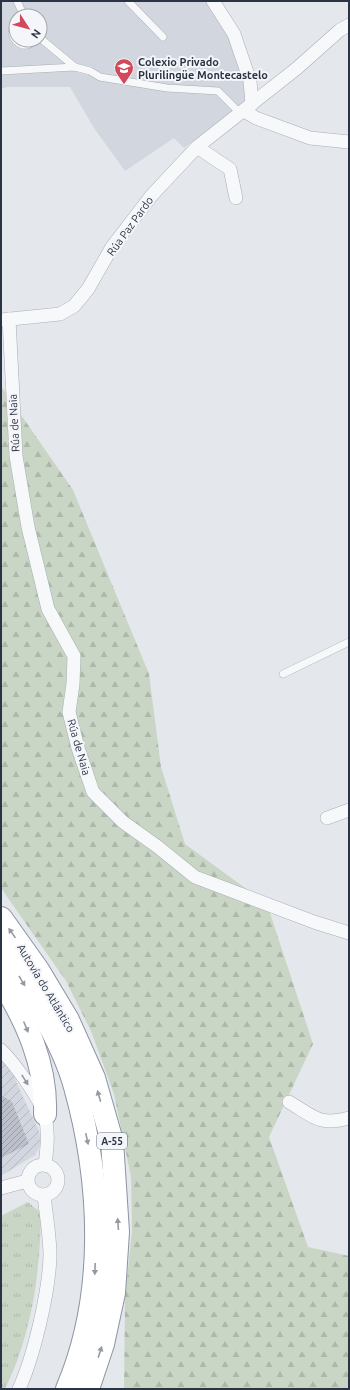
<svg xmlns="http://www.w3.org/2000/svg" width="350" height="1390" font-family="Ubuntu,sans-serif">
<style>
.built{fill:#d2d6de;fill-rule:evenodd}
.industrial{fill:url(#industrial-furrows)}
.grass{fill:url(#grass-tufts)}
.forest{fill:url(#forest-firs)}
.building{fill:url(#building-hatch)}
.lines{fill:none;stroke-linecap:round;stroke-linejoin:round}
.service-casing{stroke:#a9aeb7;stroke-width:8}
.minor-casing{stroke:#a9aeb7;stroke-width:14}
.motorway-casing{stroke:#8b94a3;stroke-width:24}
.service{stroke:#f7f8fa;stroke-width:7}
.minor{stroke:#f7f8fa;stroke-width:13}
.motorway{stroke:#fff;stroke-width:22}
.oneway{fill:#959aa2}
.oneway2{fill:#9196a0}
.labels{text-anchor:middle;stroke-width:4;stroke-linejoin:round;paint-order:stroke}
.shield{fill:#f4f6f9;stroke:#676e7b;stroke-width:1}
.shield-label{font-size:10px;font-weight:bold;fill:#2b3445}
.poi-label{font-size:11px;font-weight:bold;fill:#2b3445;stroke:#f4f6f9;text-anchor:start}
.street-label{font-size:11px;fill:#2b3445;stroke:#f4f6f9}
</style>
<defs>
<pattern id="industrial-furrows" width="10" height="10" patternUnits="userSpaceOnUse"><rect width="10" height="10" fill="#d2d6de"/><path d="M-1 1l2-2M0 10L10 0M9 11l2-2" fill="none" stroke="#b4b8c0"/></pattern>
<pattern id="grass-tufts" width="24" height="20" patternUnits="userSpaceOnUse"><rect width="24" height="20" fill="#c9d6c5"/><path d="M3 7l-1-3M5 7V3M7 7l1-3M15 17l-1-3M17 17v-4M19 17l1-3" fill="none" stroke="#adb8ab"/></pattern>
<pattern id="forest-firs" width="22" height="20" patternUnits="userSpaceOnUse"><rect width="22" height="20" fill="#c9d6c5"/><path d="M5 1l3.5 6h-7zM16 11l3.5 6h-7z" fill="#adb8ab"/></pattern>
<pattern id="building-hatch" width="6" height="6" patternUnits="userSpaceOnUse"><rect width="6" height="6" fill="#bbc0ca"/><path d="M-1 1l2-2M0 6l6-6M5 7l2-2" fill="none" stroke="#989da6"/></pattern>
</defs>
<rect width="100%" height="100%" fill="#e4e7ec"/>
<path class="built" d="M1 1H209L231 36 247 95 244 101 232 111 184 148 174 138 125 171 94 128 70 87H7L1 89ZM16 16H40V40H16Z"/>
<path class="industrial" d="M1 1057 10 1068 39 1131 41 1144 35 1155 1 1176Z"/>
<path class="grass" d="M28 1202 41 1213C40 1274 32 1334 5 1389H1V1216Z"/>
<path class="forest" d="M1 386 73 490 149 674 161 767 185 844 267 904 313 1044 269 1137 308 1247 349 1256V1382L347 1389H124L125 1298 132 1231 131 1177 114 1094 91 1031 66 981 1 888Z"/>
<path class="building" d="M1 1095 12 1102 29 1144 1 1158Z"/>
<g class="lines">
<g class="service-casing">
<g id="service">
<path d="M17 1 24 16"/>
<path d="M128 1 163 37"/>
<path d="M16 23 12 33C15 44 26 50 35 40"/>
<path d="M40 38 75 67"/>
<path d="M1 71 75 67 90 71 100 77 167 88 218 91 240 113"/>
<path d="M283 674 349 642"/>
</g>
</g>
<g class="minor-casing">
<g id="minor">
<path d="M213 1 234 34 250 81 252 104"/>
<path d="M244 111 256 118 310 138 349 142"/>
<path d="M197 147 230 169 236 198"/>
<path d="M9 319 16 456 28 527 48 609 74 656 73 684 69 712 78 748 93 792 123 822 158 847 195 877 314 922 349 933"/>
<path d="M1 320 60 314 74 306 88 289 112 247 152 195 197 147 296 69 340 30 349 25"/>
<path d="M327 818 349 810"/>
<path d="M1 1050C14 1063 40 1098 45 1116 49 1132 47 1149 45 1165"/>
<path d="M289 1102C314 1117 319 1126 349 1118"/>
<circle cx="43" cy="1180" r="15"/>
<path d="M1 1188 27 1181"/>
<path d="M19 1389C34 1356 49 1292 50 1256 50 1236 46 1215 44 1195"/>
</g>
</g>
<g class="motorway-casing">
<g id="motorway">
<path d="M1 918 38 970 68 1020 94 1078 112 1141 118 1232 114 1293 103 1344 88 1389"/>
<path d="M1 949C28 986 63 1042 75 1087 102 1184 107 1295 67 1389"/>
<path d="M1 980C26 1020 47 1065 45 1114"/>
</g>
</g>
<use href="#service" class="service"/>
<use href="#minor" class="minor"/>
<use href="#motorway" class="motorway"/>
</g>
<defs><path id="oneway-solid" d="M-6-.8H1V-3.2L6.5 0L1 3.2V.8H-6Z"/></defs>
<g class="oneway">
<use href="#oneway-solid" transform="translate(12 933) rotate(-125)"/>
<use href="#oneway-solid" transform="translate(22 981) rotate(59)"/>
<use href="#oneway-solid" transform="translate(26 1027) rotate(67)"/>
<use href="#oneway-solid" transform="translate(99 1096) rotate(-106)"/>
<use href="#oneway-solid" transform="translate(87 1139) rotate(78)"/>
<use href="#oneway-solid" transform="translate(118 1224) rotate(-94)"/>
<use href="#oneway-solid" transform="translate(95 1269) rotate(92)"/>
<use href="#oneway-solid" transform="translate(100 1352) rotate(-72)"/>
</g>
<use class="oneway2" href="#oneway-solid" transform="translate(25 1080) rotate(58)"/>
<defs>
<g id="school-pin" transform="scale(1)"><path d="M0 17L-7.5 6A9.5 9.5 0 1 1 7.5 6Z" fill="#d1495b" stroke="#f4f6f9"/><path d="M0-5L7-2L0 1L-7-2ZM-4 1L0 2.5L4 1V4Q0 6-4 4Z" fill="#fff"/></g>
</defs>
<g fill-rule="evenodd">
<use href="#school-pin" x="124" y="68"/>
</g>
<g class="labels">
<rect class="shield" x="97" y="1133" width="30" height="16" rx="3"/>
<g class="shield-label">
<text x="112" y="1145">A-55</text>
</g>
<g class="poi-label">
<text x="138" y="66">Colexio Privado<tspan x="138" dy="13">Plurilingüe Montecastelo</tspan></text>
</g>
<g class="street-label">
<text transform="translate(130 226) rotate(-54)" y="4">Rúa Paz Pardo</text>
<text transform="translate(14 423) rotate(-93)" y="4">Rúa de Naia</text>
<text transform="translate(79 747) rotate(74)" y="4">Rúa de Naia</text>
<text transform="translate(46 988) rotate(59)" y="4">Autovía do Atlántico</text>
</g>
</g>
<rect width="350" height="1390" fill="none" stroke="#2b3445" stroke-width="4"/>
<g transform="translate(28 28) rotate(126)"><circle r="19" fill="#f4f6f9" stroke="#a4a8b1"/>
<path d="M0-3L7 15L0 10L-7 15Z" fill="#d1495b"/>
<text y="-6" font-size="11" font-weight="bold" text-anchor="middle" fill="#2b3445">N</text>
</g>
</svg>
